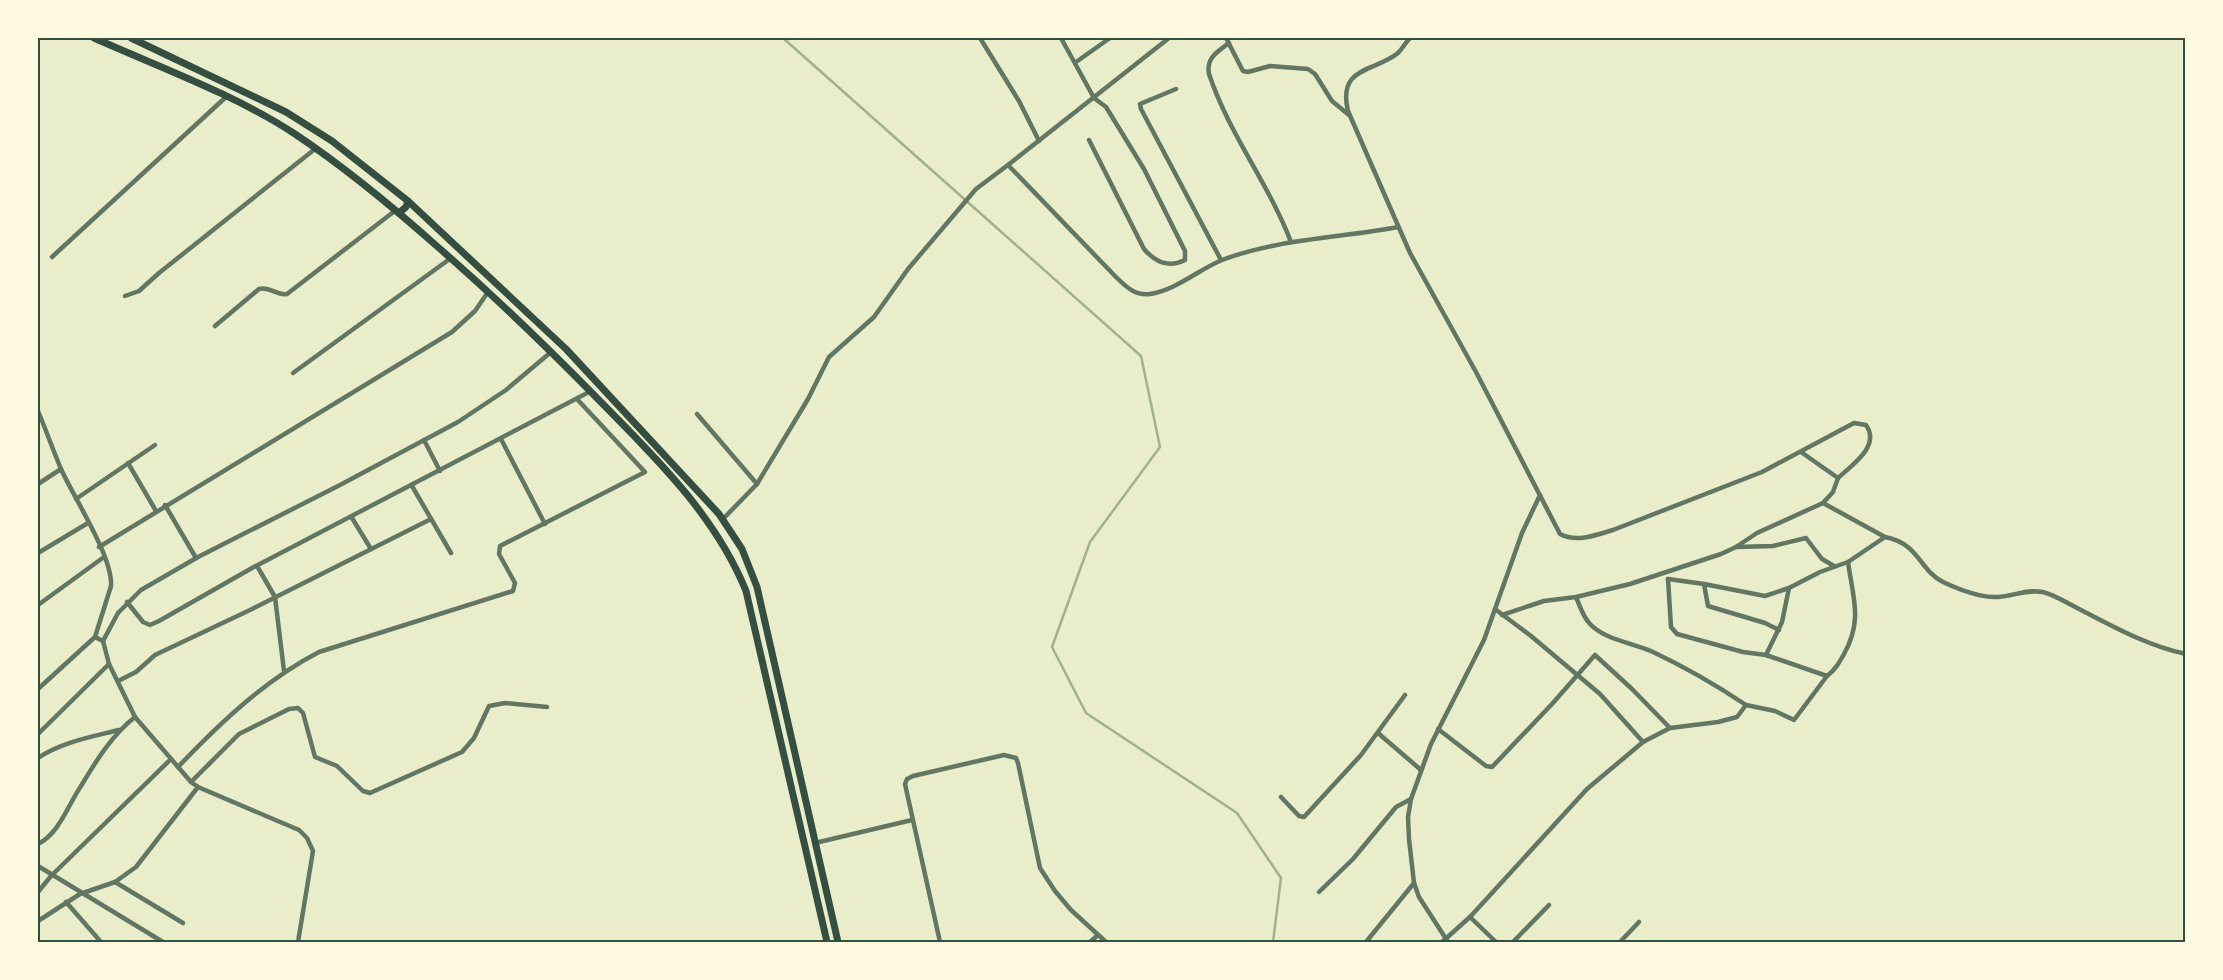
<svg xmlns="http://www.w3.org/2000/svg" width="2223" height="980" font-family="'Fira Sans',sans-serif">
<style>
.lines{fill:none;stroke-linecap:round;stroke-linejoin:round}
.stream{stroke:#a3b18a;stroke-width:2.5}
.minor{stroke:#617663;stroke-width:4.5}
.primary{stroke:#344e41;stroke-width:7}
.neatline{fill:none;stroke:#344e41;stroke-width:2}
</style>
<rect width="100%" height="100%" fill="#e9edc9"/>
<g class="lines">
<path class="stream" d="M783 38 1141 356 1160 447 1090 542 1052 647 1086 713 1237 813 1281 878 1273 942"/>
<g class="minor">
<path d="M980 38 1019 101 1039 141"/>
<path d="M1061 38 1094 98 1106 107 1144 169 1185 251V260C1169 268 1155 262 1144 249L1089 140"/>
<path d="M1226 38 1243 71 1248 72 1270 66 1308 69 1315 74 1332 101 1349 115"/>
<path d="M1410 38C1406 42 1402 49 1398 53 1375 72 1337 66 1348 111L1410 253 1476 372 1560 534C1577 543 1596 535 1613 530L1762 472 1854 423 1866 425C1881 446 1852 465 1838 478"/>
<path d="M1229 43C1217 52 1206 58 1209 74 1229 134 1269 184 1291 242"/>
<path d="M1076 62 1110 38"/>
<path d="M1176 89 1140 104 1141 109 1221 260"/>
<path d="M1008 165 1114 275C1124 285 1134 296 1150 294 1176 290 1198 270 1222 260 1277 239 1340 238 1398 227"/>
<path d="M52 257 226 97"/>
<path d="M125 296 139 291 159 273 315 149"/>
<path d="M215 326 259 289C270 286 277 296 287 294L396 210"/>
<path d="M293 373 451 258"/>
<path d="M38 411C46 430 53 450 61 469 74 498 113 557 111 586L95 637 38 689"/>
<path d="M697 414 757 484"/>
<path d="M501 439 545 524"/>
<path d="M424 440 440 471"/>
<path d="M128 463 156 511"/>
<path d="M38 484 61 469"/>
<path d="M412 486 451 553"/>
<path d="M76 499 155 445"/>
<path d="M1823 503 1885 537"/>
<path d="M165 505 196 558"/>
<path d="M352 518 371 549"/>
<path d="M723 519 757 484 808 399 829 357 874 317 908 269 976 189 1008 165 1169 38"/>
<path d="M99 547 452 332 475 311 488 292"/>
<path d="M1736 547 1773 546 1806 538 1822 559 1834 566"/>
<path d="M38 553 88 523"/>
<path d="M257 566 275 597 284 671"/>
<path d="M1668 579 1704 584 1765 596 1789 588 1820 572 1848 562 1885 537C1920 544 1918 569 1943 582 1958 589 1982 598 1998 597 2014 596 2026 589 2043 592 2055 595 2069 604 2081 610 2114 627 2148 646 2186 654"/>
<path d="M1668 579 1671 627 1677 634 1743 652 1766 655 1827 676C1835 670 1839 663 1844 654 1863 620 1853 598 1848 562"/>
<path d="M1704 584 1708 606 1765 623 1779 630"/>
<path d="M1576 597C1580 606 1583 617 1590 624 1605 640 1634 643 1653 652 1685 667 1716 685 1746 705L1737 717 1718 722 1670 728 1643 742"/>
<path d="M127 602 143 622 150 625 159 621 252 568 591 391"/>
<path d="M38 605 104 557"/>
<path d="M1502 615 1544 601 1576 597 1630 584 1721 554 1736 547 1757 533 1823 503 1833 492 1838 478 1801 452"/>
<path d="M95 637 103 641 109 664 135 717 191 782 198 787 299 830 307 838 313 851 298 942"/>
<path d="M103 641 118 613 141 590 198 557 340 485 458 422 506 390 551 352"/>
<path d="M1766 655 1782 622 1789 588"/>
<path d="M118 681 136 672 155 655 250 610 431 519"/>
<path d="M1746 705 1775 711 1794 720 1827 676"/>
<path d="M1438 729 1486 766 1492 767 1552 704 1595 655 1632 689 1670 728"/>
<path d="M1378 733 1421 770"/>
<path d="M38 734 109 664"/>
<path d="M38 758C62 742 91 737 119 730"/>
<path d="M178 767C220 723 265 680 319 652L513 591 515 583 499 554 500 546 645 472 577 399"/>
<path d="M191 782 239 734 289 709 298 708 303 713 315 757 337 766 363 791 370 793 462 752 474 738 489 706 505 703 547 707"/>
<path d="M1281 797 1299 816 1304 817 1361 755 1405 695"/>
<path d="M815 843 912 820"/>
<path d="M38 844C59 834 68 805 81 786 96 761 112 735 135 717"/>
<path d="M38 866 163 942"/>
<path d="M115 882 183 923"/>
<path d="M38 892 51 876 171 759"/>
<path d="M1319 892 1353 859 1396 807 1411 799"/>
<path d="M66 902 101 942"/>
<path d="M1470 917 1496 942"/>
<path d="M38 921 80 894 115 882 136 867 198 787"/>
<path d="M940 942 905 784 907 779 913 776 1004 755 1016 758 1018 763 1040 868 1055 891 1071 910 1106 942"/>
<path d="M1090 942 1098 935"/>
<path d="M1366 942 1414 883"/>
<path d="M1442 942 1470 917 1587 789 1643 742 1600 694 1531 636 1495 609"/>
<path d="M1448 942 1419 897 1414 883 1409 839 1408 817 1411 799 1431 744 1484 640 1522 533 1540 495"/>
<path d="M1513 942 1549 905"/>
<path d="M1620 942 1639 922"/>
</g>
<g class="primary">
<path d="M94 38C159 67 236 95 295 134 346 168 393 207 439 248 493 295 544 344 594 395 652 454 715 514 746 591L827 942"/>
<path d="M131 38 286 112 332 141 408 201 566 349 719 514 742 549 757 587 838 942"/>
<path d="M399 213 406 207 408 201"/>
</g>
</g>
<rect width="2223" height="980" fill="none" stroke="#fefae0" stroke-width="78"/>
<rect x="39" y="39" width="2145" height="902" class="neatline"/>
</svg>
